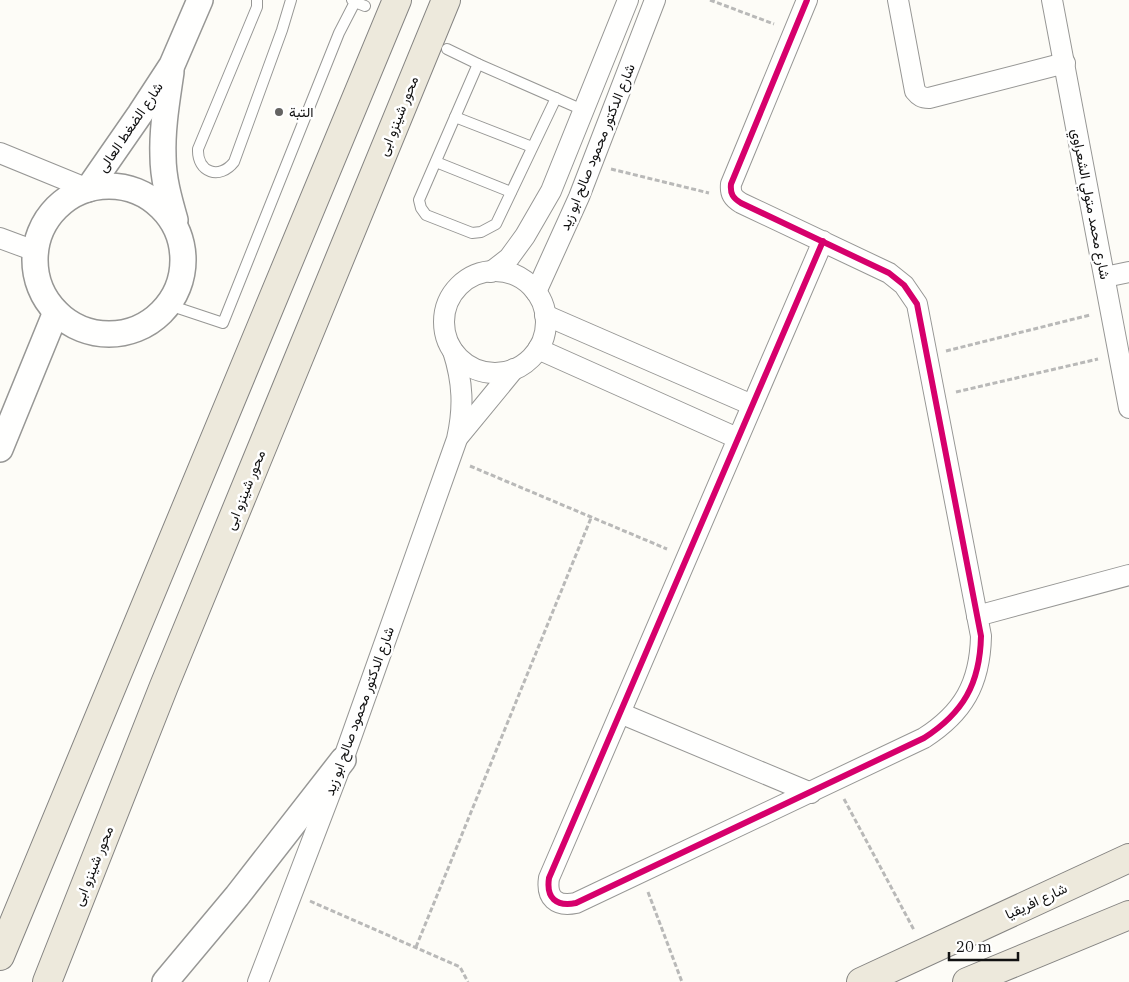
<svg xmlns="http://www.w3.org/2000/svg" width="1129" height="982" font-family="'IBM Plex Serif',Vazirmatn,serif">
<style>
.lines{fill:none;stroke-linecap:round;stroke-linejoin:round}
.service-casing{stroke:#979795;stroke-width:12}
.minor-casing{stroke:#979795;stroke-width:22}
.tertiary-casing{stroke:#979795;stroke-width:28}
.primary-casing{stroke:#858482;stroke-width:30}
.path{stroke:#b9b9b8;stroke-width:3;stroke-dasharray:5 2.5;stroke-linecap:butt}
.service{stroke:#fffffe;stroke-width:10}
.minor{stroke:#fffffe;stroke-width:20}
.tertiary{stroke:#fffffe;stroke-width:25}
.primary{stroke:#ede9dc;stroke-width:28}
.cycleway-casing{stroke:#fff;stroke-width:9}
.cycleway{stroke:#d6006c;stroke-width:6}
.poi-dot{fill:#646362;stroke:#fff;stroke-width:2}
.labels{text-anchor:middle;stroke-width:5;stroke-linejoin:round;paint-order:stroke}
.poi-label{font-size:14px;fill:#111;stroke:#fff;text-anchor:start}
.street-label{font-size:14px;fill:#111;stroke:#fff}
</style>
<rect width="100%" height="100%" fill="#fdfcf7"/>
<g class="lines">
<g class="service-casing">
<g id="service">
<path d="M257 0V7L198 149C197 173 220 180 234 162L282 30 291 0"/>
<path d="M355 2 365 6"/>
<path d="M447 49 478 64 583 110"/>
<path d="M478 64 419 200 421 208 426 215 472 233 481 232 496 224 556 98"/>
<path d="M455 117 532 147"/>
<path d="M436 162 511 192"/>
<path d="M169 305 223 323 339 33 355 2 352 0"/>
</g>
</g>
<g class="minor-casing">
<g id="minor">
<path d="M807 0 731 184C730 194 733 198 741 203L889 273 904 285 917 304 981 636C980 684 963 713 924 738L576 903C556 907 546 898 549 878L823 241"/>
<path d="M898 0 915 91C919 96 922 98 929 98L1065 63"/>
<path d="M1052 0 1129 408"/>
<path d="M0 153 88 189"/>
<path d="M0 238 35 251"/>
<circle cx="495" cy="322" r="51"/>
<path d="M491 272 509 258 525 236 551 191 628 0"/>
<path d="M1105 277 1129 272"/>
<path d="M536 292 579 197 655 0"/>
<path d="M545 315 752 405"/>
<path d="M538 349 737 438"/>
<path d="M459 436 514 369"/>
<path d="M977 616 1129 575"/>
<path d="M620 713 811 793"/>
<path d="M258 982 343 760 457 439C464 408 463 382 453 351"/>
</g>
</g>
<g class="tertiary-casing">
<g id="tertiary">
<path d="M171 72C167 100 162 128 163 156 163 178 169 199 175 220"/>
<circle cx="109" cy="260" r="74"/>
<path d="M88 189 140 114 172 65 200 0"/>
<path d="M0 449 56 312"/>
<path d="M165 982 237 896 343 760"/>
</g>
</g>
<g class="primary-casing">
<g id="primary">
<path d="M0 956 397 0"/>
<path d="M47 982 164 686 446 0"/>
<path d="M861 982 1129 858"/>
<path d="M967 982 1129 915"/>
</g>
</g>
<g class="path">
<path d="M710 0 774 24"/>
<path d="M611 169 709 193"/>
<path d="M946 351 1090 315"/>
<path d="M956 392 1098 359"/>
<path d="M470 466 667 549"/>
<path d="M844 799 914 930"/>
<path d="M648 892 682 982"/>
<path d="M310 901 460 967 468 982"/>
<path d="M416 947 591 518"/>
</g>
<use href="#service" class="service"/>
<use href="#minor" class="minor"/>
<use href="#tertiary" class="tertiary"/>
<use href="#primary" class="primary"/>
<g class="cycleway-casing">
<path id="cycleway" d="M807 0 731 184C730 194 733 198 741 203L889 273 904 285 917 304 981 636C980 684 963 713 924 738L576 903C556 907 546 898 549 878L823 241"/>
</g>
<use href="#cycleway" class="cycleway"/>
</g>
<circle class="poi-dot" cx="279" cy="112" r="5"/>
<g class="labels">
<g class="poi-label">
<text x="289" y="117">التبة</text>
</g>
<g class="street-label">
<text transform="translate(398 116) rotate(-68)" y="5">محور شينزو ابى</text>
<text transform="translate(130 127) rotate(-56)" y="5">شارع الضغط العالى</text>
<text transform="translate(597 147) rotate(-68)" y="5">شارع الدكتور محمود صالح ابو زيد</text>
<text transform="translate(1091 204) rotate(79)" y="5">شارع محمد متولي الشعراوي</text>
<text transform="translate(245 490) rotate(-68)" y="5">محور شينزو ابى</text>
<text transform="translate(359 711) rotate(-70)" y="5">شارع الدكتور محمود صالح ابو زيد</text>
<text transform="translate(93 866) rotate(-68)" y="5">محور شينزو ابى</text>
<text transform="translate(1036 901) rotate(-25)" y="5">شارع افريقيا</text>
</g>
</g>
<path d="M949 952v8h69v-8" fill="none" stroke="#111111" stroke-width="2.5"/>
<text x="956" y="952" font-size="15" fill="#111111" stroke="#ffffff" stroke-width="4" paint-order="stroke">20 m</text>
</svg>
